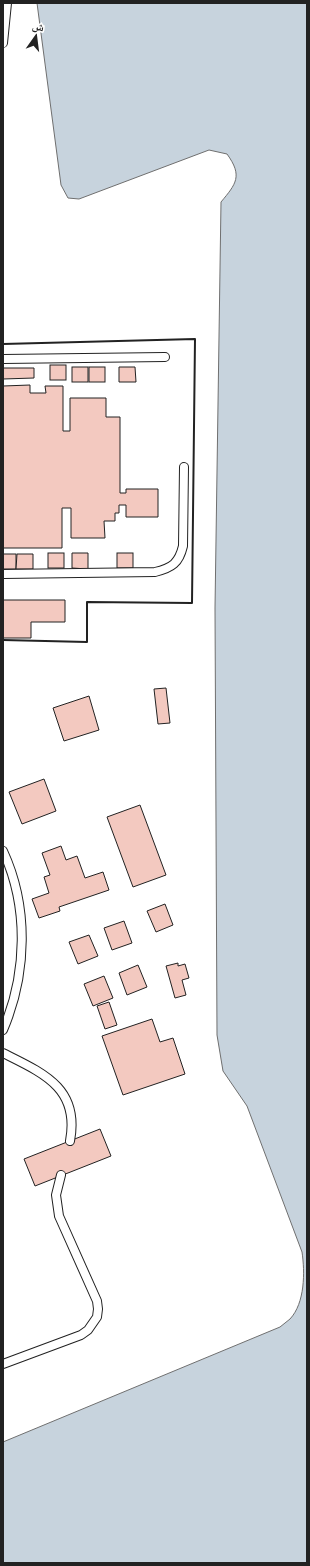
<svg xmlns="http://www.w3.org/2000/svg" width="310" height="1566" font-family="'DM Sans','Noto Naskh Arabic',sans-serif">
<style>
.water{fill:#c7d3dd;stroke:#6f6f6f}
.building{fill:#f3c9c0;stroke:#222}
.lines{fill:none;stroke-linecap:round;stroke-linejoin:round}
.service-casing{stroke:#222;stroke-width:10}
.service{stroke:#fff;stroke-width:8}
.wall{stroke:#222;stroke-width:2}
</style>
<rect width="100%" height="100%" fill="#fff"/>
<path class="water" d="M37 3H307V1563H3V1442L280 1327C283 1324 287 1322 290 1319 305 1303 305 1272 302 1252L247 1106 223 1071 217 1035 215 608 221 202C236 184 243 176 227 154L209 150 79 199 68 198 61 185Z"/>
<g class="building">
<rect x="50" y="365" width="16" height="15"/>
<rect x="72" y="367" width="16" height="15"/>
<rect x="89" y="367" width="16" height="15"/>
<path d="M119 367H135L136 382H119Z"/>
<path d="M3 368H34V378L3 379Z"/>
<path d="M30 385V393H46L45 386H63V431H70V398H106V417H120V493H126V489H158V517H126V505H119V513H115V521H104L105 538H71V508H62V548H3V386Z"/>
<rect x="48" y="553" width="16" height="15"/>
<path d="M72 553H88V569L72 568Z"/>
<rect x="117" y="553" width="16" height="15"/>
<rect x="3" y="554" width="13" height="15"/>
<path d="M17 554H33V569H16Z"/>
<path d="M3 600H65V622H31V638H3Z"/>
<path d="M166 688 170 723 158 724 154 689Z"/>
<path d="M89 696 99 730 64 741 53 708Z"/>
<path d="M44 779 56 811 22 824 9 792Z"/>
<path d="M140 805 166 875 133 887 107 817Z"/>
<path d="M61 846 66 860 77 856 85 878 103 872 109 890 59 907 60 911 39 918 32 899 49 893 44 877 50 875 42 853Z"/>
<path d="M165 904 173 925 156 932 147 911Z"/>
<path d="M124 921 132 943 112 950 104 928Z"/>
<path d="M89 935 98 956 78 964 69 942Z"/>
<path d="M178 963V966L185 964 189 978 182 980 186 995 175 998 166 966Z"/>
<path d="M138 965 147 987 127 995 119 973Z"/>
<path d="M104 976 113 998 93 1006 84 984Z"/>
<path d="M109 1002 117 1025 105 1029 97 1006Z"/>
<path d="M152 1019 160 1042 173 1038 185 1074 123 1095 102 1036Z"/>
<path d="M100 1129 111 1156 35 1186 24 1159Z"/>
</g>
<g class="lines">
<g class="service-casing">
<g id="service">
<path d="M3 43 7 3"/>
<path d="M3 359 165 357"/>
<path d="M3 574 155 572C172 568 179 563 183 546L184 467"/>
<path d="M3 851C29 907 27 974 3 1030"/>
<path d="M3 1053C43 1073 80 1088 70 1141"/>
<path d="M3 1364 81 1335 88 1330 97 1317 98 1309 97 1301 59 1216 56 1195 61 1175"/>
</g>
</g>
<use href="#service" class="service"/>
<path class="wall" d="M3 344 195 339 192 603 87 602V642L3 640"/>
</g>
<rect width="310" height="1566" fill="none" stroke="#222222" stroke-width="8"/>
<g transform="translate(36 36) rotate(14)" stroke="#ffffff" stroke-width="3" paint-order="stroke">
<path d="M0-3L7 15L0 10L-7 15Z" fill="#222222"/>
<text y="-6" font-size="11" font-weight="bold" text-anchor="middle" fill="#222222">ش</text>
</g>
</svg>
